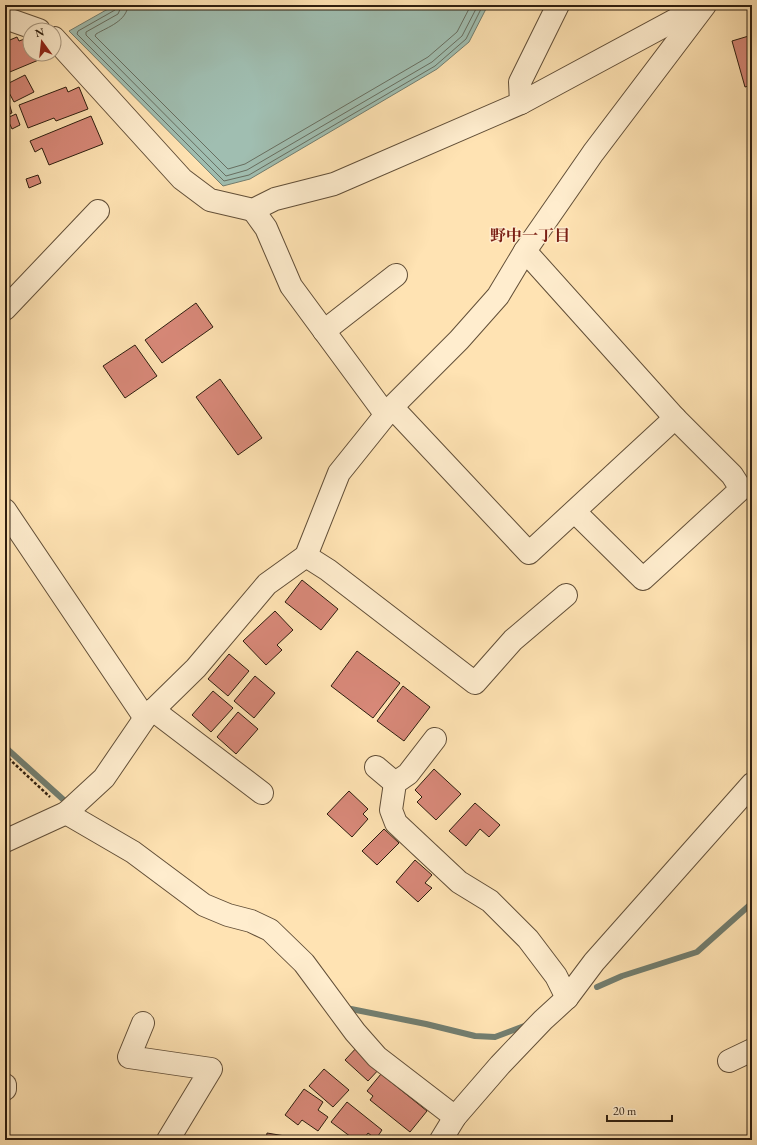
<svg xmlns="http://www.w3.org/2000/svg" width="757" height="1145" font-family="'EB Garamond','Noto Serif JP',serif">
<style>
.water{fill:#a0beb1;stroke:#727e70}
.lines{fill:none;stroke-linecap:round;stroke-linejoin:round}
.shore{stroke:#676e60;stroke-width:1}
.stream{stroke:#727e70;stroke-width:6}
.building{fill:#d78878;stroke:#2e1e0f}
.street-casing{stroke:#624f38;stroke-width:24}
.path{stroke:#2e1e0f;stroke-width:2.5;stroke-dasharray:3 2;stroke-linecap:butt}
.street{stroke:#ffedce;stroke-width:22}
.labels{text-anchor:middle;stroke-width:3;stroke-linejoin:round;paint-order:stroke}
.neighbourhood-label{font-size:16px;font-weight:bold;fill:#7a1f14;stroke:#ffedce}
</style>
<rect width="100%" height="100%" fill="#ffe3b3"/>
<filter id="stains"><feTurbulence type="fractalNoise" baseFrequency=".005" numOctaves="4"/><feColorMatrix values="0 0 0 0 .2 0 0 0 0 .09 0 0 0 0 .02 0 0 0 .5 -.17"/></filter>
<radialGradient id="worn" r=".72"><stop offset=".6" stop-color="#630" stop-opacity="0"/><stop offset="1" stop-color="#630" stop-opacity=".3"/></radialGradient>
<path class="water" d="M115 5H488L469 42 437 69 250 179 223 186 69 31Z"/>
<g class="lines">
<g class="shore">
<path d="M116 5 115 10 78 31 77 34 224 181 249 175 435 66 466 39 483 5"/>
<path d="M122 5 118 14 86 32V35L226 176 247 170 432 62 462 36 478 5"/>
<path d="M128 5C127 21 108 27 96 34L95 36 228 169 245 164 428 57 457 32 471 5"/>
</g>
<g class="stream">
<path d="M5 747 66 802"/>
<path d="M597 987 622 976 697 952 752 903"/>
<path d="M346 1008 426 1024 475 1036 495 1037 527 1025"/>
</g>
</g>
<g class="building">
<path d="M752 35V85L745 87 732 41Z"/>
<path d="M17 37 19 41 30 37V54H39L41 59 5 74V42Z"/>
<path d="M25 75 34 92 14 102 5 85Z"/>
<path d="M66 87 68 92 79 87 88 109 56 121 54 118 28 128 19 105Z"/>
<path d="M5 90 12 113 5 115Z"/>
<path d="M16 114 20 125 12 129 7 118Z"/>
<path d="M91 116 103 144 49 165 42 148 35 152 30 141Z"/>
<path d="M38 175 41 183 29 188 26 179Z"/>
<path d="M196 303 213 327 162 363 145 340Z"/>
<path d="M135 345 157 376 125 398 103 366Z"/>
<path d="M220 379 262 438 238 455 196 397Z"/>
<path d="M302 580 338 609 321 630 285 602Z"/>
<path d="M275 611 293 630 277 645 282 650 266 665 243 641Z"/>
<path d="M357 651 400 683 373 718 331 686Z"/>
<path d="M229 654 249 671 228 696 208 679Z"/>
<path d="M255 676 275 693 254 718 234 701Z"/>
<path d="M403 686 430 707 404 741 377 721Z"/>
<path d="M213 691 233 708 211 732 192 715Z"/>
<path d="M238 712 258 729 236 754 217 737Z"/>
<path d="M434 769 461 794 436 820 417 802 422 797 415 790Z"/>
<path d="M349 791 368 809 363 814 368 819 352 837 327 814Z"/>
<path d="M475 803 500 825 489 837 480 829 466 846 449 831Z"/>
<path d="M384 829 399 843 377 865 362 851Z"/>
<path d="M415 860 432 875 425 883 432 888 418 902 396 882Z"/>
<path d="M359 1045 382 1066 368 1081 345 1060Z"/>
<path d="M324 1069 349 1090 333 1107 309 1086Z"/>
<path d="M381 1074 427 1111 410 1132 370 1100 373 1096 367 1091Z"/>
<path d="M304 1089 323 1102 318 1110 328 1117 318 1131 302 1120 298 1125 285 1115Z"/>
<path d="M347 1102 382 1130 376 1139 368 1133 363 1140H355L331 1122Z"/>
<path d="M267 1133 285 1136V1140H266Z"/>
</g>
<g class="lines">
<g class="street-casing">
<g id="street">
<path d="M5 18 39 30"/>
<path d="M54 38 182 179 210 200 253 210 275 199 334 184 521 103 701 6"/>
<path d="M521 103 520 82 558 5"/>
<path d="M253 210 266 228 291 286 386 415"/>
<path d="M525 251 675 418 732 475 741 489 643 579 575 512"/>
<path d="M5 309 98 211"/>
<path d="M324 331 396 275"/>
<path d="M392 407 529 553 675 418"/>
<path d="M5 510 145 718"/>
<path d="M306 556 328 570 475 683 513 640 566 595"/>
<path d="M153 710 262 793"/>
<path d="M435 739 408 774 395 783 391 810 396 823 459 882 490 901 528 939 556 976 567 998"/>
<path d="M376 767 395 783"/>
<path d="M66 813 133 852 204 905 228 915 251 921 270 930 304 963 355 1032 377 1057 455 1117"/>
<path d="M5 841 66 813 104 778 145 718 196 668 267 584 306 556 339 473 392 407 459 340 498 296 525 251 593 153 705 5"/>
<path d="M143 1023 129 1057 211 1069 168 1140"/>
<path d="M729 1061 752 1050"/>
<path d="M5 1085V1089"/>
<path d="M441 1140 455 1117 500 1065 543 1020 567 998 594 962 752 784"/>
</g>
</g>
<path class="path" d="M5 755 50 797"/>
<use href="#street" class="street"/>
</g>
<g class="labels">
<g class="neighbourhood-label">
<text x="530" y="241">野中一丁目</text>
</g>
</g>
<rect width="757" height="1145" fill="none" stroke="#ffe3b3" stroke-width="20"/>
<rect x="6" y="6" width="745" height="1133" fill="none" stroke="#2e1e0f" stroke-width="2"/>
<rect x="10" y="10" width="737" height="1125" fill="none" stroke="#2e1e0f"/>
<g transform="translate(42 42) rotate(345)"><circle r="19" fill="#ffedce" stroke="#ab9a82"/>
<path d="M0-3L7 15L0 10L-7 15Z" fill="#8f2418"/>
<text y="-6" font-size="11" font-weight="bold" text-anchor="middle" fill="#2e1e0f">N</text>
</g>
<path d="M607 1115v6h65v-6" fill="none" stroke="#2e1e0f" stroke-width="2"/>
<text x="613" y="1115" font-size="12" fill="#2e1e0f" stroke="#ffedce" stroke-width="3" paint-order="stroke">20 m</text>
<rect width="100%" height="100%" filter="url(#stains)"/>
<rect width="100%" height="100%" fill="url(#worn)"/>
</svg>
